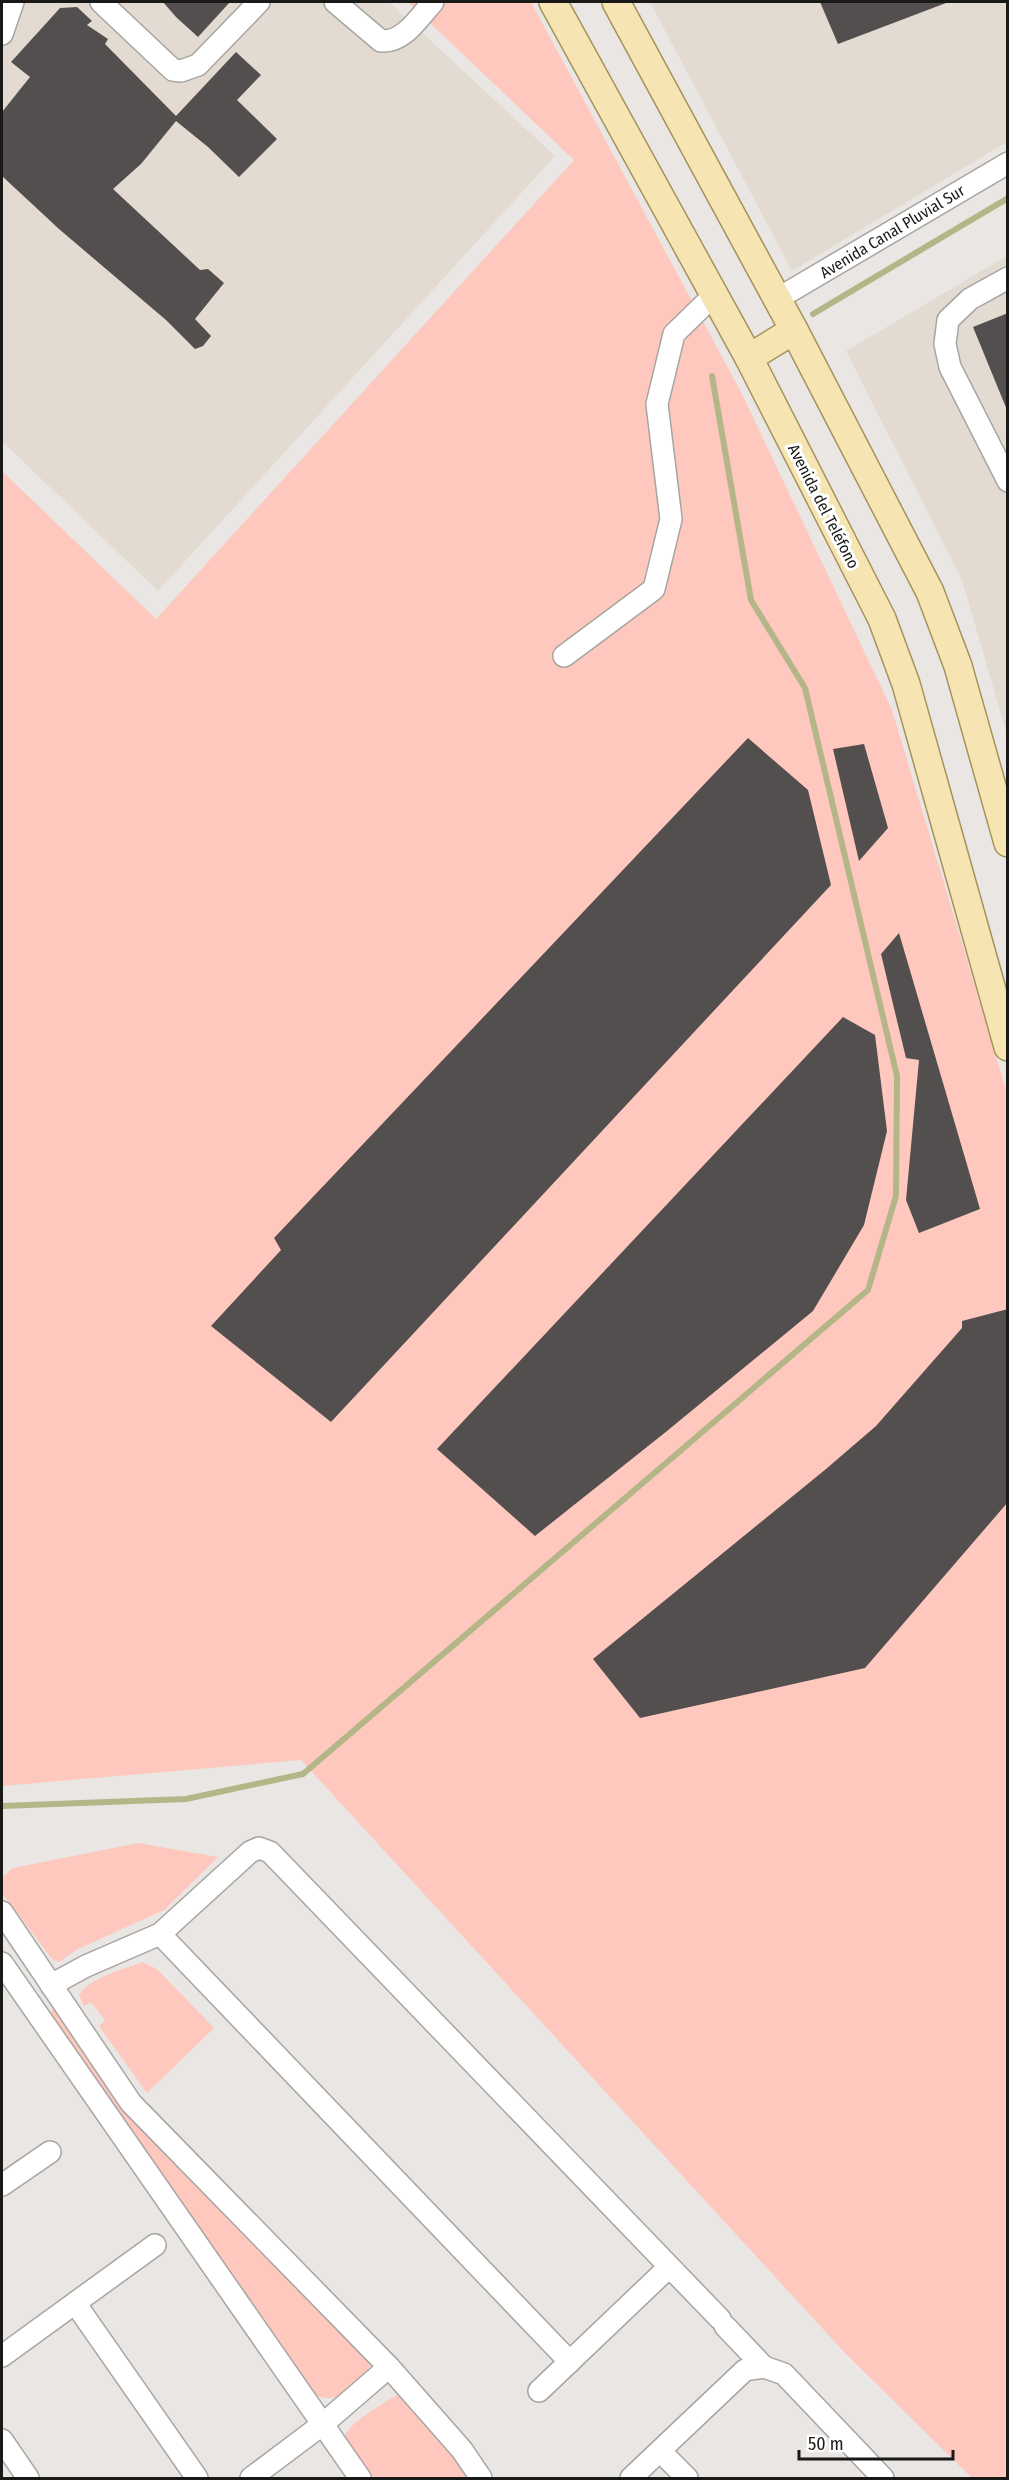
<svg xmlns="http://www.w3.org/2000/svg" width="1009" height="2480" font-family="'Fira Sans Condensed',sans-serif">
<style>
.built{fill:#e3dbd2}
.green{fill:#ffc8be}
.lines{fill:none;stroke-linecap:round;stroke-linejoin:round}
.stream{stroke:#b4b687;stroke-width:6}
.building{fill:#524f4e}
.minor-casing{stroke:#a7a5a2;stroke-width:24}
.major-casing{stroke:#a5925c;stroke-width:30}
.minor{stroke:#fff;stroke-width:21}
.major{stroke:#f6e5b3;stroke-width:27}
.labels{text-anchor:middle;stroke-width:6;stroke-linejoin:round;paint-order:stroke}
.street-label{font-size:16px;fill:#191918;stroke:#fff}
</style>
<rect width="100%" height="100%" fill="#e9e6e3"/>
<g class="built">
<path d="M2 2H389L555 156 158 591 2 441Z"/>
<path d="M650 2H1007V142L792 271Z"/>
<path d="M1007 256V735L962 580 846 351Z"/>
</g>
<g class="green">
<path d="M408 2H531L742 394 892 710 1007 1093V2478H972L845 2353 301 1760 2 1786V471L156 619 574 160Z"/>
<path d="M138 1843 218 1857 164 1910 78 1949 59 1962 53 1960 2 1893V1878L13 1868Z"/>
<path d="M142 1962 157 1969 214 2028 147 2093 99 2026 105 2020 91 2002 84 2006 79 1995C90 1977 123 1970 142 1962Z"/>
<path d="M56 2007 368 2359 370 2366C359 2386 333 2409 311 2392L45 2016Z"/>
<path d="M397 2395 408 2397 469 2478H369L344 2440C345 2424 383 2404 397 2395Z"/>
</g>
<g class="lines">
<g class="stream">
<path d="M813 314 1008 198"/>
<path d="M2 1806 186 1799 303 1774 868 1290 896 1196 897 1076 805 688 751 600 712 376"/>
</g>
</g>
<g class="building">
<path d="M163 2H230L198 37 176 17Z"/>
<path d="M820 2H946V3L838 44Z"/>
<path d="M77 7 92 21 87 25 108 39 105 44 176 116 236 52 261 75 237 100 277 139 239 177 208 147 176 121 141 164 113 189 200 270 208 269 224 283 195 319 211 336 203 346 195 349 166 320 59 229 2 176V112L30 77 11 62 60 8Z"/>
<path d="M1008 313V410H1007L973 327Z"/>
<path d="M748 738 808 790 831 885 331 1422 211 1326 281 1250 274 1238Z"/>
<path d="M864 744 888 828 859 861 833 749Z"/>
<path d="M899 933 980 1209 919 1233 906 1200 919 1060 906 1058 881 954Z"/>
<path d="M843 1017 875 1035 887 1131 864 1225 813 1311 667 1431 535 1536 437 1449Z"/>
<path d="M1008 1309V1502L865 1668 640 1718 593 1659 826 1469 876 1426 962 1328V1321Z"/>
</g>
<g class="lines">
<g class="minor-casing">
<g id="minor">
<path d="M101 2 173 70 181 71 198 65 259 2"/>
<path d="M335 2 381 41C404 43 419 17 433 2"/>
<path d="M2 34 13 2"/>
<path d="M1008 278 970 299 948 320 945 344 950 367 1008 481"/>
<path d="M777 299 1008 163"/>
<path d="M564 656 654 589 671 519 657 404 674 334 714 295"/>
<path d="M2 1912 131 2103 389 2367 462 2450 481 2478"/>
<path d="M160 1934 570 2362"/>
<path d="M2 1963 360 2478"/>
<path d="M51 1985 86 1966 160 1934 250 1852 259 1848 270 1852 720 2319"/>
<path d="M2 2185 50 2152"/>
<path d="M75 2303 197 2478"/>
<path d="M725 2326 764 2367"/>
<path d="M2 2356 155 2245"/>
<path d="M539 2391 669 2267"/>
<path d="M2 2440 28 2478"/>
<path d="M661 2452 687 2478"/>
<path d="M251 2478 323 2424 389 2367"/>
<path d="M631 2478 745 2370 764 2367 784 2374 883 2478"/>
</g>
</g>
<g class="major-casing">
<g id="major">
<path d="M553 2 749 358 882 619 906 684 1008 1047"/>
<path d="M616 2 794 330 930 592 958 666 1008 843"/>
<path d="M749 358 794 330"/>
</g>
</g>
<use href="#minor" class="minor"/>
<use href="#major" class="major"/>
</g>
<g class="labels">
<g class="street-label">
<text transform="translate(892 231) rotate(-31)" y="6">Avenida Canal Pluvial Sur</text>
<text transform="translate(824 506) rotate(63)" y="6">Avenida del Teléfono</text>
</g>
</g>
<rect width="1009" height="2480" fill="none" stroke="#191918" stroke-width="6"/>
<path d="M799 2450v9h154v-9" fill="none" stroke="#191918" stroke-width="3"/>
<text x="808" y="2450" font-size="18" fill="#191918" stroke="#ffffff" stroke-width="4.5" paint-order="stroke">50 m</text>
</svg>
